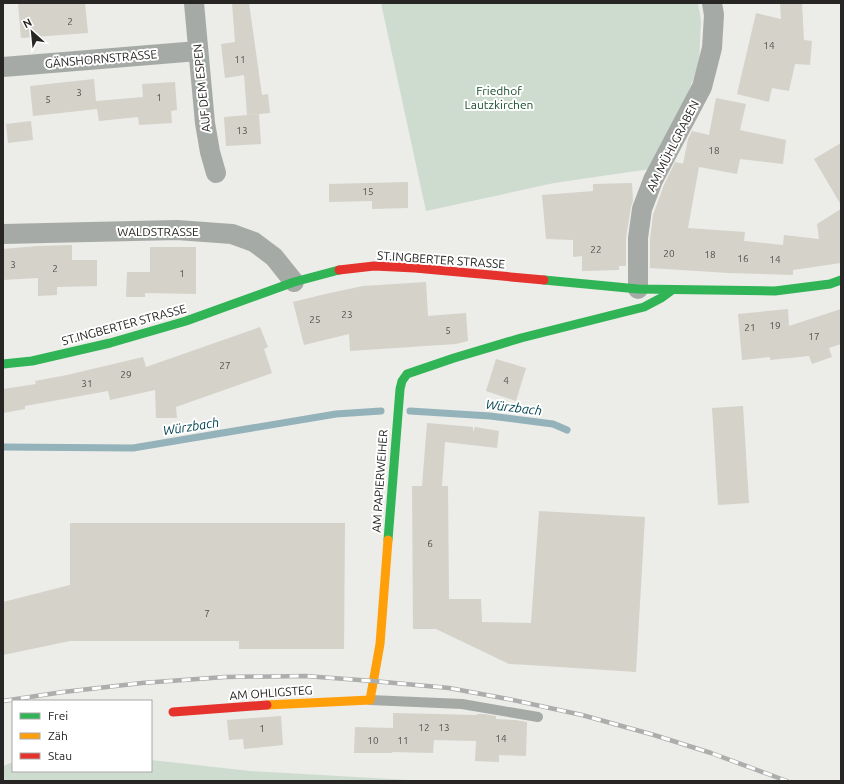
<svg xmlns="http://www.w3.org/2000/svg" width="844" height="784" font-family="Ubuntu,sans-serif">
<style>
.green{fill:#cedccf}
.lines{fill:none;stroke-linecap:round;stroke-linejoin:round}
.stream{stroke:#93b2ba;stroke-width:7}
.building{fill:#d4d2c9}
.lane{stroke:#a6aaa7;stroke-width:10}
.street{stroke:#a6aaa7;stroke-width:20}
.fast{stroke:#30b455;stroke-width:9}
.slow{stroke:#ff9f0a;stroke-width:9}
.jam{stroke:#e5322d;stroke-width:9}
.rail-casing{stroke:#acaeac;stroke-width:4.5}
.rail{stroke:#fff;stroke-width:3;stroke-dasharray:9;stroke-linecap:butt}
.labels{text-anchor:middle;stroke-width:4;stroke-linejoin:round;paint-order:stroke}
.number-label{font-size:10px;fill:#52514d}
.street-label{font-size:12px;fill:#272624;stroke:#fff}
.park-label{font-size:12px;fill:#184e2c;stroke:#fff}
.water-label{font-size:13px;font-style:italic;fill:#004453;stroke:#fff}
</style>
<rect width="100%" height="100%" fill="#ecece8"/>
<g class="green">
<path d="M381 3H698L701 20 699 63 687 96 650 169 554 183 426 211Z"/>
<path d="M151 760 250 771 427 781H3V766L13 762V771H151Z"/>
</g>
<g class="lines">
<g class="stream">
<path d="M410 411 490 416 553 424 567 430"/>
<path d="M3 447 133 448 336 414 381 411"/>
</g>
</g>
<g class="building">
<path d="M18 3H85L88 33 21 38Z"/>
<path d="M232 3H249L262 95 268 94 270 113 247 115 244 75 225 78 221 44 235 42Z"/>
<path d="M780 3H802L804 40 812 41 810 65 795 64 789 91 772 88 769 102 737 94 756 13 781 19Z"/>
<path d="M94 79 96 101 143 97 142 84 175 82 177 110 171 111 172 123 139 125 138 117 99 121 97 109 33 116 30 86Z"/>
<path d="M716 98 746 104 740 130 786 140 783 164 740 159 737 174 683 164 688 139 692 131 709 135Z"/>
<path d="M259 114 261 144 226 146 224 117Z"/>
<path d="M31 121 33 140 8 143 6 124Z"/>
<path d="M841 143V205L814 159Z"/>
<path d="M675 162 699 167 688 228 745 232 744 241 783 245 784 235 819 239 817 224 841 209V263L793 270V275L728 273 650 268V239L653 215 664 185Z"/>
<path d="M408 182V208L372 209V201L329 202V184Z"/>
<path d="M632 183 633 201 631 207 626 238V266H619V270L582 271V256L573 257V240L546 239 542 195 593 191V184Z"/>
<path d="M72 245V260H97V286L57 287V295L38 296V278L3 280V249L37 246Z"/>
<path d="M150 247H196V294L145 293V297H126L127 272H150Z"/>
<path d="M426 282 428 316 466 313 468 341 456 344 350 351 349 334 304 345 293 302 325 294 363 286Z"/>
<path d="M788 309 789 326 841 309V344L829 348 832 357 812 364 809 356 770 360V357L742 360 738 314Z"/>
<path d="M260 327 268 347 264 349 272 373 176 407 177 418H156L155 390 110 400 108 391 25 406V409L3 413V389L36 384 35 381 67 375 143 357 146 367Z"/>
<path d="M496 359 526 368 516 401 486 391Z"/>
<path d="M743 406 749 503 718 505 712 408Z"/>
<path d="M427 423 473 427V432L475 427 499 431 497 448 445 442 442 486H448L449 599H481L482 622 531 623 539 511 645 517 636 672 529 665 509 664 436 629H413L412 486H422Z"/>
<path d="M70 523H345L344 649H239V641H70L3 655V602L70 585Z"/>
<path d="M393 713 477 715V714H484L496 716V719L515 720 527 722 526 756 499 755V762L475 761 476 741 434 740 433 753 392 752V753H354L355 727 393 728Z"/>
<path d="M281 716 283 745 244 749 243 739 229 740 227 720Z"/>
</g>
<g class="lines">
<path class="lane" d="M370 700 462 704 538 717"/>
<g class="street">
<path d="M194 3 205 123 210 152 216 173"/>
<path d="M3 67 198 51"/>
<path d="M3 234 177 230 232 234 254 242 274 257 294 282"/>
<path d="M638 289V238L642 209 653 180 702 87 712 48 714 15 712 3"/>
</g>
<g class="fast">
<path d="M544 280 638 289 775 291 830 284 841 280"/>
<path d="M3 364 32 361 110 343 186 321 294 282 339 270"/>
<path d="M388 540 400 389 402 381 407 374 454 358 521 338 644 307 661 298 672 290"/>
</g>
<path class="slow" d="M267 705 370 700 380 644 388 540"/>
<g class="jam">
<path d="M339 270 374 266 415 268 544 280"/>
<path d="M173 712 267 705"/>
</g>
<g class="rail-casing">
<path id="rail" d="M3 701 63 692 142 683 225 677 305 676 373 681 449 688 508 699 582 715 654 735 711 753 787 781"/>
</g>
<use href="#rail" class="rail"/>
</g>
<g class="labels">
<g class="number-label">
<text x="70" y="25">2</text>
<text x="769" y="49">14</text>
<text x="240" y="63">11</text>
<text x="79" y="96">3</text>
<text x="159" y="101">1</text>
<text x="48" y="103">5</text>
<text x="242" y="134">13</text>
<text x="714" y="154">18</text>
<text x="368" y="195">15</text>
<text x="596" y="253">22</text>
<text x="669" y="257">20</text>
<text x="710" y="258">18</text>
<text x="743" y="262">16</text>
<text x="775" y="263">14</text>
<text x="13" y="268">3</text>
<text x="55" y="272">2</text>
<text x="182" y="277">1</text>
<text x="347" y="318">23</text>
<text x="315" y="323">25</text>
<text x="775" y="329">19</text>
<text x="750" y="331">21</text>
<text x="448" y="334">5</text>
<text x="814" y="340">17</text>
<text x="225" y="369">27</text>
<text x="126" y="378">29</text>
<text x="506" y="384">4</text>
<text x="87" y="387">31</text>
<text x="430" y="547">6</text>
<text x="207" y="617">7</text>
<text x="424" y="731">12</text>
<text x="444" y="731">13</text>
<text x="262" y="732">1</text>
<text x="501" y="742">14</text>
<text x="373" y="744">10</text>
<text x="403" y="744">11</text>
</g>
<g class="street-label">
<text transform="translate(101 59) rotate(-5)" y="4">GÄNSHORNSTRASSE</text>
<text transform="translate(202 88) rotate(-96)" y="4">AUF DEM ESPEN</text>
<text transform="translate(673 146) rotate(-63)" y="4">AM MÜHLGRABEN</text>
<text x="158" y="236">WALDSTRASSE</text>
<text transform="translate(441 260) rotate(4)" y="4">ST.INGBERTER STRASSE</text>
<text transform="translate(124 325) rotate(-15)" y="4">ST.INGBERTER STRASSE</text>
<text transform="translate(380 481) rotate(-86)" y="4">AM PAPIERWEIHER</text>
<text transform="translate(271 693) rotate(-4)" y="4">AM OHLIGSTEG</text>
</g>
<g class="park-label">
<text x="499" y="95">Friedhof<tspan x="499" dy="14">Lautzkirchen</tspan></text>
</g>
<g class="water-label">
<text transform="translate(514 407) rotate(7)" y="5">Würzbach</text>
<text transform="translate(191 426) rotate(-9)" y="5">Würzbach</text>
</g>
</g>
<rect width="844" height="784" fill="none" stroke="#272624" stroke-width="8"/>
<rect x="12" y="700" width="140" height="72" fill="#ffffff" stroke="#a9a8a7"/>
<rect x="20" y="713" width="20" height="6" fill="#30b455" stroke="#a9a8a7"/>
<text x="48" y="720" font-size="12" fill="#272624">Frei</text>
<rect x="20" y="733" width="20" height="6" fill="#ff9f0a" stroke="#a9a8a7"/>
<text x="48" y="740" font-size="12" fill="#272624">Zäh</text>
<rect x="20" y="753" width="20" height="6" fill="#e5322d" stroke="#a9a8a7"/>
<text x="48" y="760" font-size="12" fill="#272624">Stau</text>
<g transform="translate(32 32) rotate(333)" stroke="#ffffff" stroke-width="3" paint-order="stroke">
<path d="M0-3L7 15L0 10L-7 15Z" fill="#272624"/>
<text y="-6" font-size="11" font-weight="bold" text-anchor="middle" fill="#272624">N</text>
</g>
</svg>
